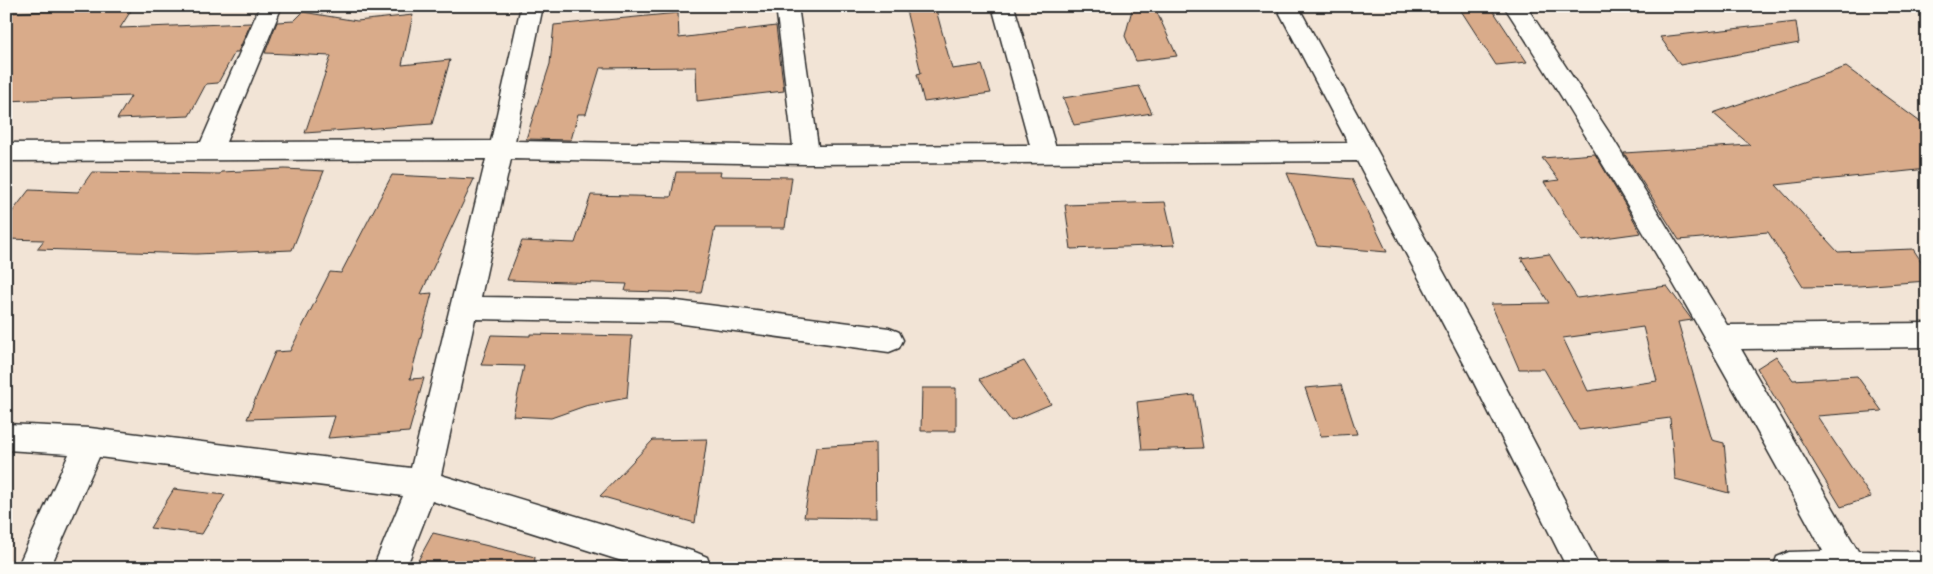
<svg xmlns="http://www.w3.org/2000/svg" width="1933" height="574" font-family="Itim,sans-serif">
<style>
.building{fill:#d9ab8a;stroke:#2b2b2b;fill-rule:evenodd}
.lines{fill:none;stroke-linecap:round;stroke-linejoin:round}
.minor-casing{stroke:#2b2b2b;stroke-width:3}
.minor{fill:#fdfcf7;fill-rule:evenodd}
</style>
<rect width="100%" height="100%" fill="#f2e4d6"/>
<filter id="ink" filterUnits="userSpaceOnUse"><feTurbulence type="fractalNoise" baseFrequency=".02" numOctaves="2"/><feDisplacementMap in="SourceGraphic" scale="10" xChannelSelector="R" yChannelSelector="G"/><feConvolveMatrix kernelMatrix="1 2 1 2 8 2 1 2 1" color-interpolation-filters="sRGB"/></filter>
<g filter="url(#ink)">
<g class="building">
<path d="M96 6H134L120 28 251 23 238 52H235L218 83 206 84 189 116 117 119 131 96 6 101V13L94 9Z"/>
<path d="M905 6H935L952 69 982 65 991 93 924 102 917 74 921 73Z"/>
<path d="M1133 6H1154L1177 56 1136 61 1125 36Z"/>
<path d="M1458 6H1490L1527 62 1496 65Z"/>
<path d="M303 12 357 21 413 15 402 65 450 60 432 124 305 133 331 56 265 53 277 22 294 21Z"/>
<path d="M678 13 679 38 776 26 784 91 697 101 696 67 600 68 586 114H578L571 140 526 139 550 64 554 25Z"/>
<path d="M1796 22 1799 43 1680 65 1660 37Z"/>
<path d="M1846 67 1927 127V169L1776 185 1838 252 1913 249 1927 270V281L1859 286 1803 287 1768 232 1679 240 1624 153 1750 145 1713 113Z"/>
<path d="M1139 86 1152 113 1074 125 1063 98Z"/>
<path d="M1595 154 1627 208 1641 233 1582 241 1544 182 1559 180 1542 158Z"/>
<path d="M285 169 324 171 292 250 196 254 37 249 44 240 6 239V220L29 190 78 192 92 172 220 174 221 172Z"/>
<path d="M676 172H721L720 176 792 177 785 228H715L701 293 625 291 627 284 507 280 522 241 575 243 591 195 671 197Z"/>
<path d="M1287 173 1352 179 1387 252 1317 246Z"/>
<path d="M392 175 474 179 421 294 432 293 410 379 424 378 409 432 328 438 335 416 247 419 275 352 290 351 330 272 341 273Z"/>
<path d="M1165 202 1175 245 1071 249 1065 205Z"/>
<path d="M1549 254 1577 298 1667 286 1692 320 1678 322 1712 440 1724 443 1729 493 1675 479 1670 418 1579 430 1544 369H1519L1491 304 1549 303 1521 258ZM1643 327 1657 381 1588 391 1563 338Z"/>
<path d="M530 334 632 336 627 398 585 406 551 418 513 416 524 366 481 365 491 335 530 336Z"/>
<path d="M1776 356 1793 380 1857 376 1882 411 1817 416 1871 497 1841 507 1757 368Z"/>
<path d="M1024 361 1051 404 1011 421 980 379Z"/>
<path d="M1341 385 1357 434 1321 436 1305 388Z"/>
<path d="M922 388H956V431H921Z"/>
<path d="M1194 395 1203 448 1142 450 1137 402Z"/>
<path d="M707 439 695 523 600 496 653 440Z"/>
<path d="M875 443 876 518 804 517 816 447Z"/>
<path d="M174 489 225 495 202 534 150 528Z"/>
<path d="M433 533 535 557 534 568H414Z"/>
</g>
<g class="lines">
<g class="minor-casing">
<g id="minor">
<path d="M260 6H282L226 142 491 141 521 6H543L515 141 793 146 776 6H798L818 146 1030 145 992 6H1014L1055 145 1348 143 1276 6H1298L1490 357 1600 568H1567L1470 375 1357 161 807 164 511 159 481 297 669 300 889 328 899 332 903 340 899 348 889 352 669 322 475 319 441 475 695 552 707 557 711 568H644L432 501 406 568H373L403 496 99 457 50 568H17L69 454 6 450V424L90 428 411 468 486 159 6 161V143L201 142Z"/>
<path d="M1504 6H1526L1612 137 1727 325 1927 323V347L1741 349 1858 551 1917 552 1927 556V568H1773L1777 557 1789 552 1823 551C1722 366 1619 183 1504 6Z"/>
</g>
</g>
<use href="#minor" class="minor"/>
</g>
</g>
<rect width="1933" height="574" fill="none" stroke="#fdfcf7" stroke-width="25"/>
<rect x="12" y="12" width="1908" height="549" fill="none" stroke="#2b2b2b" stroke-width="2" filter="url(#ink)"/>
</svg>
